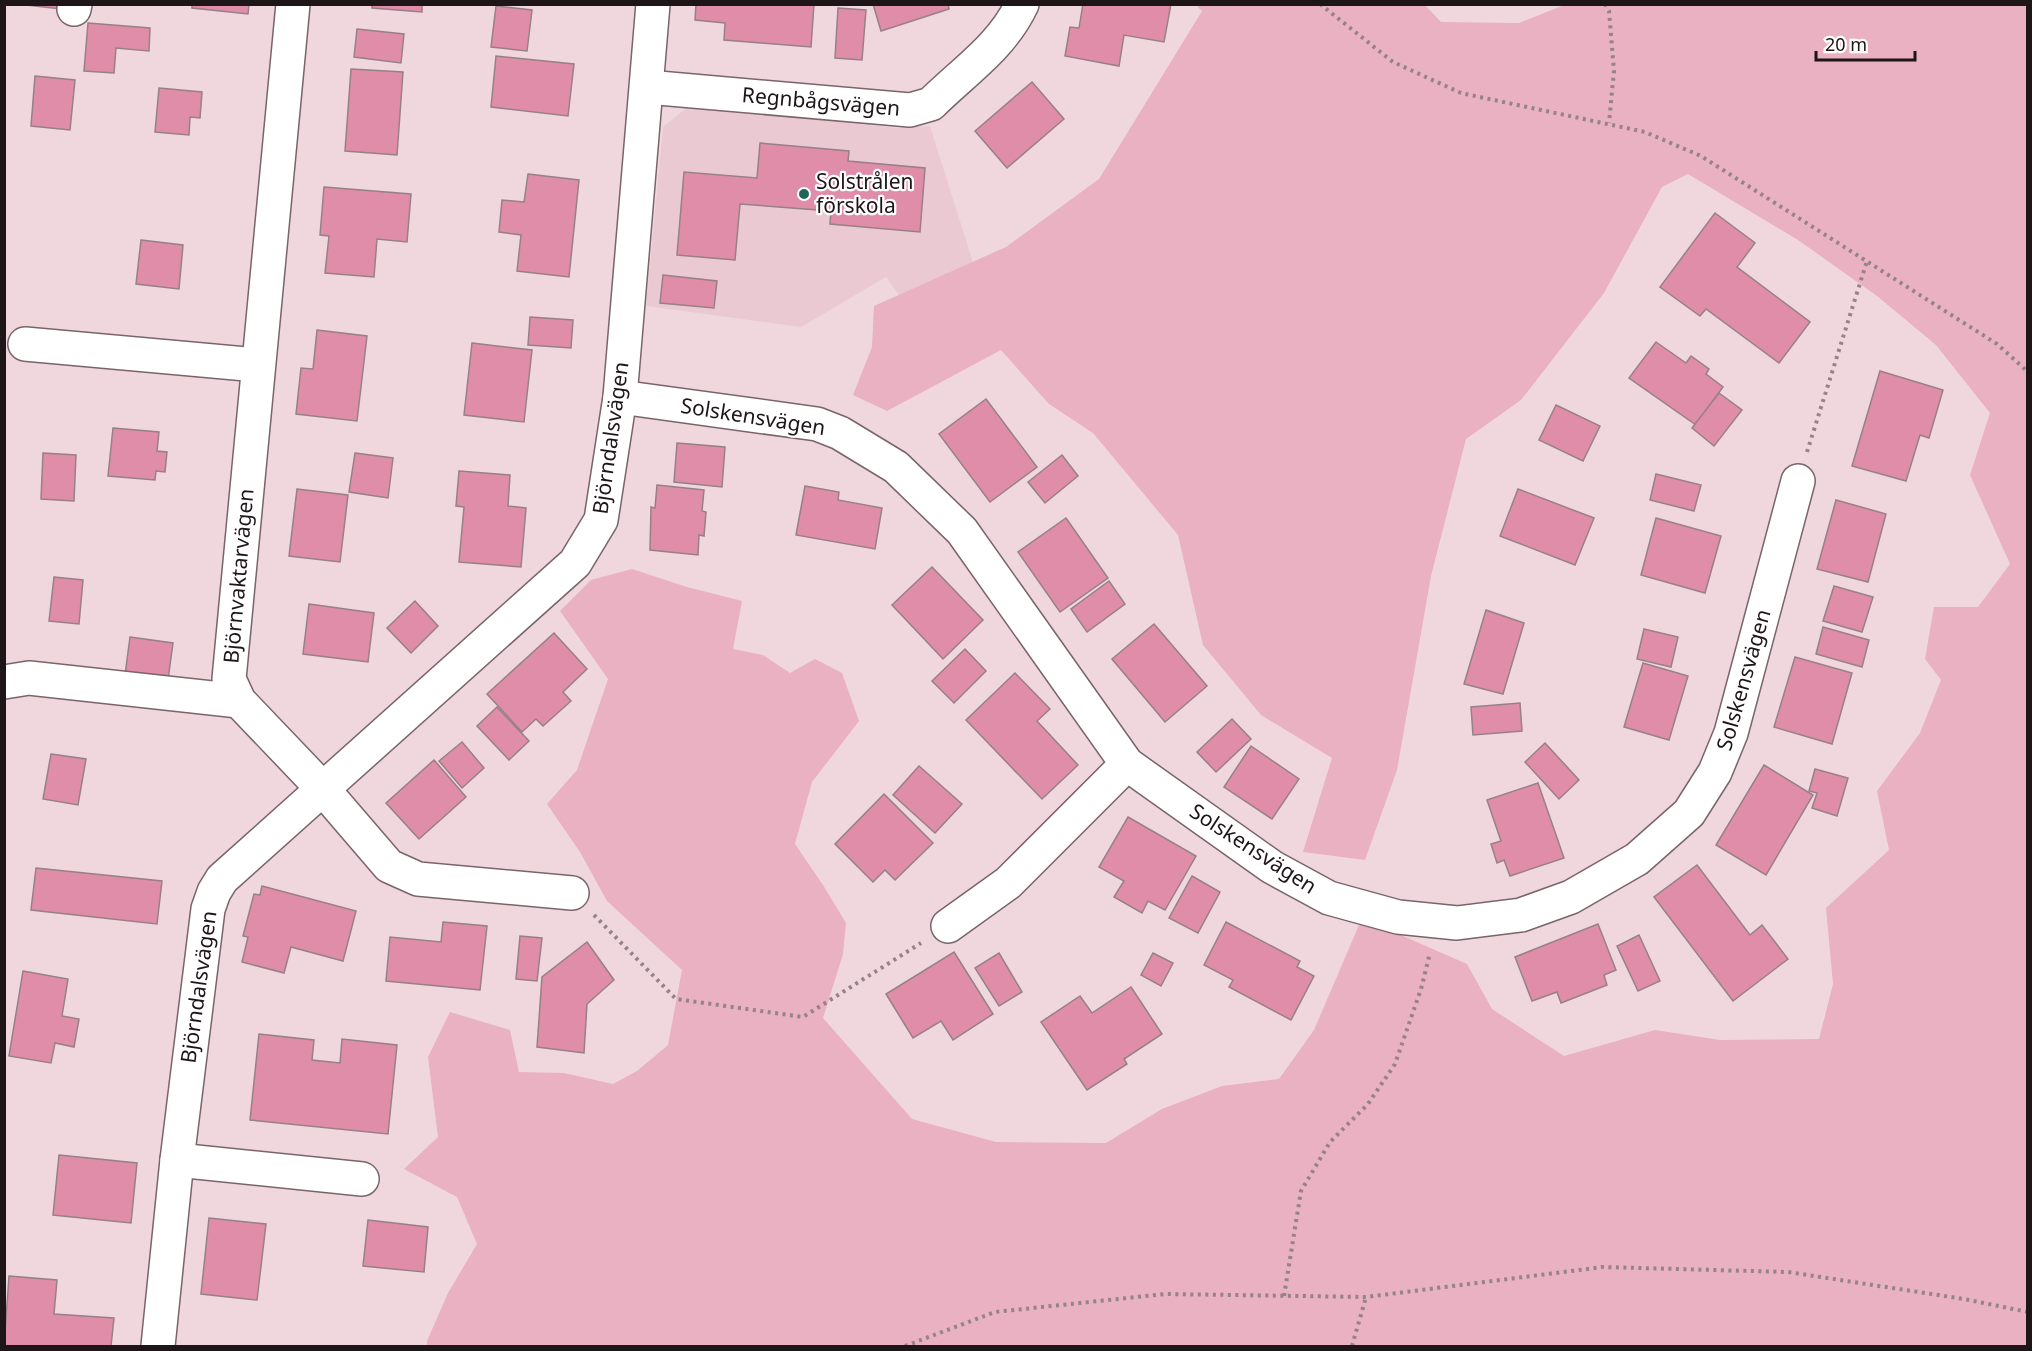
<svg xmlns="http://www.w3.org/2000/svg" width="2032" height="1351" font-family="'Noto Sans',sans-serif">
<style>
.built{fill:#eac9d3}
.green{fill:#e9b1c2}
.building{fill:#e08da9;stroke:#978087;stroke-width:1.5}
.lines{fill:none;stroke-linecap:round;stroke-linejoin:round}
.minor-casing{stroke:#79646a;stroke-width:36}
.path{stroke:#958388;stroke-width:4;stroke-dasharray:3 4.5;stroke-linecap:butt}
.minor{stroke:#fff;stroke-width:33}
.poi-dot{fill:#1f665c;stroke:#fff;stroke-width:2}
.labels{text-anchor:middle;stroke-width:4.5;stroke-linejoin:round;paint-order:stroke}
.street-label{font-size:21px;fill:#1e1518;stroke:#fff}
.poi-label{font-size:21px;fill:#1e1518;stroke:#fff;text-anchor:start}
</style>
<rect width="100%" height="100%" fill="#f0d7de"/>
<path class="built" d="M689 106 897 128 930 126 975 269 910 310 886 277 801 327 646 306 663 127Z"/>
<path class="green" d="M1567 4 2027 5V1346H427V1341L448 1293 477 1244 457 1197 404 1169 438 1137 428 1057 450 1012 510 1030 519 1072 564 1073 613 1084 637 1071 668 1045 682 970 607 901 580 852 547 804 577 770 608 679 560 611 591 580 632 569 687 587 742 601 733 649 763 655 790 673 815 659 842 673 859 721 812 782 795 844 823 885 846 923 843 954 823 1018 912 1119 996 1142 1106 1143 1162 1109 1222 1086 1279 1079 1314 1030 1362 918 1467 964 1492 1009 1564 1056 1655 1030 1720 1040 1819 1039 1833 984 1826 908 1889 850 1877 791 1920 733 1941 680 1925 659 1934 607H1978L2010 564 1970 475 1990 413 1936 345 1877 296 1798 240 1688 174 1662 187 1604 293 1521 400 1466 439 1431 576 1397 770 1365 860 1303 852 1332 758 1261 715 1203 645 1178 535 1093 433 1049 404 1001 350 887 411 853 395 872 347 874 306 1006 247 1099 179 1202 11 1196 5H1425L1441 22 1519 23Z"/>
<g class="building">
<path d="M17 4H61V9Z"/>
<path d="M192 4H249L248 14 192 8Z"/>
<path d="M372 4H422V12L372 8Z"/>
<path d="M696 4H814L811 47 724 40 725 23 695 20Z"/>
<path d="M873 4H948L949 9 881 31Z"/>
<path d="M1083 4H1171L1164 42 1124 35 1119 66 1065 56 1070 27 1079 28Z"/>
<path d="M496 6 532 10 527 51 491 47Z"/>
<path d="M838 8 866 10 862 60 835 58Z"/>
<path d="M88 23 150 28 149 51 116 48 114 73 84 71Z"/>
<path d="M357 29 404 34 401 63 354 57Z"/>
<path d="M496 56 574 64 568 116 491 107Z"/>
<path d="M351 69 403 72 397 155 345 151Z"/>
<path d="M35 76 75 80 70 130 31 126Z"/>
<path d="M1032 82 1064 119 1007 168 975 131Z"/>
<path d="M159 88 202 92 200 118 190 117 189 135 155 132Z"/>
<path d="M760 143 849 151 848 161 925 168 920 232 830 224 831 211 740 204 735 260 677 255 684 172 757 178Z"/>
<path d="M528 174 579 180 569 277 517 271 521 235 499 232 502 200 524 202Z"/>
<path d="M324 187 411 194 407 242 377 239 374 277 325 273 329 236 320 235Z"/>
<path d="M1715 213 1755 243 1737 267 1810 322 1779 363 1706 309 1700 316 1660 287Z"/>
<path d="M141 240 183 245 179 289 136 284Z"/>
<path d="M663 275 717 281 714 308 660 303Z"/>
<path d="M530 317 573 320 571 348 528 345Z"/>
<path d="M317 330 367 336 357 421 296 414 301 368 313 369Z"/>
<path d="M1656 342 1686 363 1691 356 1709 369 1706 374 1723 387 1696 425 1629 378Z"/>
<path d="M472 343 532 350 524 422 464 415Z"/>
<path d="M1880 371 1943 390 1929 438 1920 435 1906 481 1852 466Z"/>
<path d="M1719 393 1742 410 1714 446 1692 428Z"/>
<path d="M986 399 1037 467 990 502 939 434Z"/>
<path d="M1556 405 1600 426 1583 461 1539 440Z"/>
<path d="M113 428 159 432 157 451 167 452 165 472 156 471 155 480 108 476Z"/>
<path d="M677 443 725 447 722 487 674 482Z"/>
<path d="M43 453 76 455 74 501 41 499Z"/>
<path d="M355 453 393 458 388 498 349 492Z"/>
<path d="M1062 455 1078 476 1045 503 1028 482Z"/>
<path d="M459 471 510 475 508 506 526 508 521 567 459 562 464 507 456 506Z"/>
<path d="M1656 474 1701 485 1694 511 1650 500Z"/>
<path d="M657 485 704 490 702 511 706 512 704 536 699 535 698 555 650 550 651 507 655 508Z"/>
<path d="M805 486 839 492 838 500 882 508 875 549 796 535Z"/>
<path d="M297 489 348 495 340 562 289 556Z"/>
<path d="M1518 489 1594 518 1575 565 1500 536Z"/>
<path d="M1836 500 1886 514 1868 582 1817 569Z"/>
<path d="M1066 518 1108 578 1060 612 1018 552Z"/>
<path d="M1656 518 1721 536 1705 593 1641 575Z"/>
<path d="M932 567 983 620 943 659 892 605Z"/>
<path d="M54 577 83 580 79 624 49 621Z"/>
<path d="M1109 581 1125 604 1087 632 1071 609Z"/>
<path d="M1834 586 1873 597 1862 632 1823 621Z"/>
<path d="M415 601 438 626 411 653 387 628Z"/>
<path d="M309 604 374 613 368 662 303 654Z"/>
<path d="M1486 610 1524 623 1503 694 1464 684Z"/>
<path d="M1154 624 1207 686 1165 722 1112 659Z"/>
<path d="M1823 627 1869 640 1862 667 1816 654Z"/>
<path d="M1644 629 1678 637 1671 667 1637 659Z"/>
<path d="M554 633 587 669 563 692 571 701 543 726 536 719 522 732 487 694Z"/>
<path d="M130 637 173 643 168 680 125 675Z"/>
<path d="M965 649 986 671 954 703 932 681Z"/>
<path d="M1795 657 1852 673 1832 744 1774 727Z"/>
<path d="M1643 663 1688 676 1669 740 1624 727Z"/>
<path d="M1015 673 1050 709 1037 721 1078 765 1042 799 966 720Z"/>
<path d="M1520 703 1522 731 1473 735 1471 707Z"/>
<path d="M497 707 529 741 509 760 477 726Z"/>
<path d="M1232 719 1251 739 1216 772 1197 752Z"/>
<path d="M462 742 484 768 462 788 439 761Z"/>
<path d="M1545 743 1579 780 1559 799 1525 762Z"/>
<path d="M1251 746 1299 779 1272 819 1224 787Z"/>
<path d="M51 754 86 759 78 805 43 799Z"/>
<path d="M434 760 466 797 419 839 386 803Z"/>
<path d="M1764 765 1813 795 1766 875 1716 845Z"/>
<path d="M919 766 962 804 935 833 893 795Z"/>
<path d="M1815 769 1848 778 1837 816 1812 808 1817 793 1809 791Z"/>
<path d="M1538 783 1564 858 1510 876 1504 860 1497 863 1491 844 1501 841 1487 800Z"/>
<path d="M884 794 933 843 895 880 885 870 873 882 835 844Z"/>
<path d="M1128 817 1196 856 1165 910 1148 901 1142 913 1114 897 1124 881 1099 867Z"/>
<path d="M1697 865 1750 935 1762 925 1788 959 1733 1001 1654 897Z"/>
<path d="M36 868 162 881 157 924 31 910Z"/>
<path d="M1192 876 1220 892 1198 933 1169 918Z"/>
<path d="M262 886 356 911 343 961 291 947 284 973 242 962 248 937 243 936 254 894 260 895Z"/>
<path d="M443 922 487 926 480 990 386 981 390 937 441 942Z"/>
<path d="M1226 922 1300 961 1297 967 1314 976 1291 1020 1229 987 1233 980 1204 965Z"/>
<path d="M1598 924 1616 970 1604 975 1607 985 1561 1003 1557 992 1532 1001 1515 957Z"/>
<path d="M1639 935 1660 981 1638 991 1617 946Z"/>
<path d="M520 936 542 938 537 981 516 979Z"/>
<path d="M587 942 614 980 587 1004 584 1053 537 1047 542 977Z"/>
<path d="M954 952 993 1014 953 1040 941 1021 913 1038 886 994Z"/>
<path d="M999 953 1022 992 999 1006 975 968Z"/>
<path d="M1153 953 1173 963 1161 986 1141 975Z"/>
<path d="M23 971 68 979 62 1016 79 1019 74 1047 55 1043 51 1063 9 1056Z"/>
<path d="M1131 987 1162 1034 1124 1059 1127 1064 1087 1090 1041 1022 1080 996 1092 1013Z"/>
<path d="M259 1034 314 1040 312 1060 340 1063 342 1039 397 1045 388 1134 250 1120Z"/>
<path d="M59 1155 137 1163 131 1223 53 1215Z"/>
<path d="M209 1218 266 1224 257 1300 201 1294Z"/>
<path d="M368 1220 428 1227 424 1272 363 1266Z"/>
<path d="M9 1276 57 1280 54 1314 114 1318 111 1346H4Z"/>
</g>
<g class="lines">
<g class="minor-casing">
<g id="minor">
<path d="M293 4 229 679 239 701 322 788 389 866 418 879 572 893"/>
<path d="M74 9 75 4"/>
<path d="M647 87 910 110 931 104C963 72 1002 47 1022 4"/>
<path d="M25 344 258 365"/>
<path d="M620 397 817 424 840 433 896 467 962 531 1127 764 1272 867 1329 898 1398 917 1457 923 1521 915 1571 897 1637 859 1689 813 1715 772 1731 733 1798 481"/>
<path d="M4 682 29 678 239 701"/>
<path d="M948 926 1008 883 1127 764"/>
<path d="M177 1160 362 1179"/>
<path d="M158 1346 177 1160 208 909 214 892 222 879 575 563 601 520 620 397 653 4"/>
</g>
</g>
<g class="path">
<path d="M1320 4 1393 62 1461 93 1645 132 1701 156 1997 344 2028 372"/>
<path d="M1605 4 1609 11 1614 71 1609 123"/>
<path d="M1807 452 1867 261"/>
<path d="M594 915 676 999 803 1017 921 943"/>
<path d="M1284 1296 1301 1191 1330 1142 1368 1104 1395 1064 1421 989 1430 953"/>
<path d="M905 1346 995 1312 1165 1294 1366 1297 1603 1267 1788 1272 1964 1299 2028 1312"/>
<path d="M1352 1346 1366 1297"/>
</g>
<use href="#minor" class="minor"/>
</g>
<circle class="poi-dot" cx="804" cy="194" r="6"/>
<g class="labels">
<g class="street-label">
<text transform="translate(821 102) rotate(5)" y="7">Regnbågsvägen</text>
<text transform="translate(753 417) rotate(9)" y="7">Solskensvägen</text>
<text transform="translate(611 438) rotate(-82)" y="7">Björndalsvägen</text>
<text transform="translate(239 576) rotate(-85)" y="7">Björnvaktarvägen</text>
<text transform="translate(1744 680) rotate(-74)" y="7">Solskensvägen</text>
<text transform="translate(1253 849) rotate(33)" y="7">Solskensvägen</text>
<text transform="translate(199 987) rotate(-82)" y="7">Björndalsvägen</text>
</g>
<g class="poi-label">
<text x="816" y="189">Solstrålen<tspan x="816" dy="24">förskola</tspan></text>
</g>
</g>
<rect width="2032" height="1351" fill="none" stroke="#1e1518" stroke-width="12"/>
<path d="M1816 51v9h99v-9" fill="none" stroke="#1e1518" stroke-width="3"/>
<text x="1825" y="51" font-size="18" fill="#1e1518" stroke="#ffffff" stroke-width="4.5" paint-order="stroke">20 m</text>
</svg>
